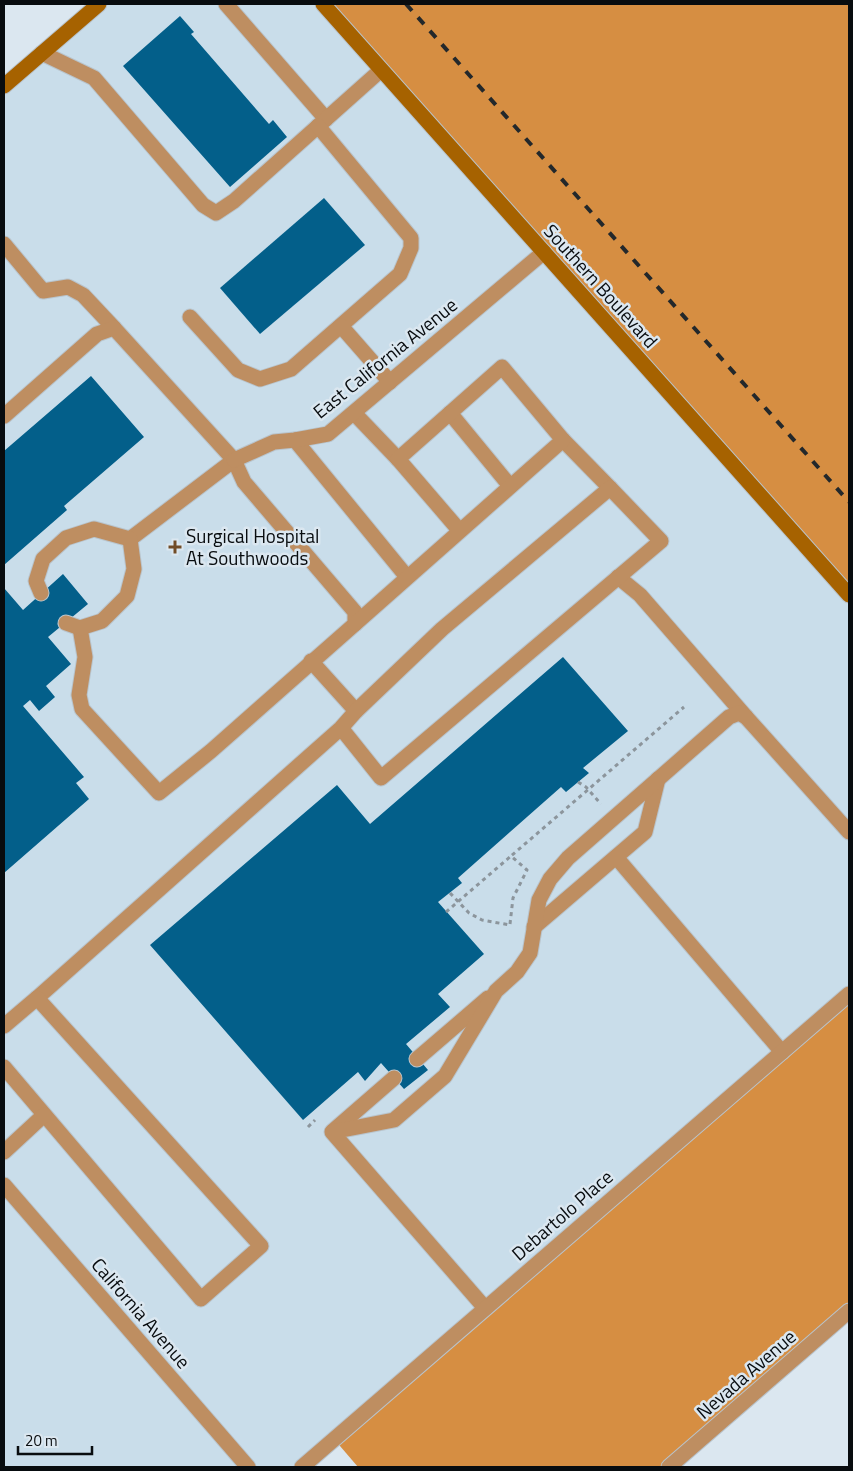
<svg xmlns="http://www.w3.org/2000/svg" width="853" height="1471" font-family="'Titillium Web',sans-serif">
<style>
.built{fill:#c9ddea}
.forest{fill:#d68e42}
.building{fill:#035f8a}
.lines{fill:none;stroke-linecap:round;stroke-linejoin:round}
.lane-casing{stroke:#b9c4cc;stroke-width:17}
.street-casing{stroke:#b9c4cc;stroke-width:17}
.secondary-casing{stroke:#b9c4cc;stroke-width:17}
.path{stroke:#8c959c;stroke-width:3;stroke-dasharray:4 4;stroke-linecap:butt}
.lane{stroke:#be8e61;stroke-width:15}
.street{stroke:#be8e61;stroke-width:15}
.secondary{stroke:#a66200;stroke-width:15}
.rail{stroke:#23282b;stroke-width:4;stroke-dasharray:9 9;stroke-linecap:butt}
.poi-dot{fill:#714c27;stroke:#dbe7f0;stroke-width:2}
.labels{text-anchor:middle;stroke-width:5;stroke-linejoin:round;paint-order:stroke}
.street-label{font-size:19px;fill:#080c0f;stroke:#dbe7f0}
.poi-label{font-size:19px;fill:#080c0f;stroke:#dbe7f0;text-anchor:start}
</style>
<rect width="100%" height="100%" fill="#dbe7f0"/>
<path class="built" d="M99 4H323L849 595V994L309 1467H4V86Z"/>
<g class="forest">
<path d="M323 4H849V595Z"/>
<path d="M849 994V1311L669 1467H358L334 1439Z"/>
</g>
<g class="building">
<path d="M180 16 194 32 191 34 269 124 273 120 287 137 230 187 123 66Z"/>
<path d="M324 198 365 245 260 334 220 288Z"/>
<path d="M91 376 144 437 64 506 67 510 4 565V451Z"/>
<path d="M63 574 88 604 48 637 71 664 46 686 55 697 39 711 30 700 23 706 84 777 76 783 89 799 4 873V588L23 610Z"/>
<path d="M563 657 628 731 583 768 589 773 566 792 561 787 458 878 462 883 438 902 484 954 438 994 450 1007 406 1044 428 1070 404 1089 381 1063 365 1081 358 1072 303 1120 150 945 337 785 370 824Z"/>
</g>
<g class="lines">
<g class="lane-casing">
<g id="lane">
<path d="M226 4 326 119"/>
<path d="M42 53 94 78 203 205 216 213 234 201 381 70"/>
<path d="M4 244 43 291 68 287 83 295 114 328"/>
<path d="M190 317 238 370 260 379 291 369 400 274 411 248V238L318 126"/>
<path d="M341 326 390 382"/>
<path d="M354 413 398 459"/>
<path d="M450 413 510 486"/>
<path d="M4 416 97 334 114 328 234 460 244 482 355 612V624L211 751 159 793 82 709 79 695 85 657 80 628"/>
<path d="M295 440 407 577"/>
<path d="M563 440 610 488"/>
<path d="M130 539 234 460"/>
<path d="M618 577 640 595 746 717"/>
<path d="M41 593 36 581 43 559 66 538 94 529 130 539 134 569 127 596 102 621 80 628 66 623"/>
<path d="M355 624 563 440 502 367 398 459 459 530"/>
<path d="M311 661 356 711"/>
<path d="M616 857 782 1052"/>
<path d="M534 927 645 832 658 779"/>
<path d="M37 998 341 728 356 711 442 629 610 488 661 541 381 778 341 728"/>
<path d="M4 1026 37 998 261 1246 201 1299 4 1067"/>
<path d="M417 1059 488 998"/>
<path d="M333 1131 394 1078"/>
<path d="M4 1152 44 1115"/>
<path d="M485 1308 332 1132 394 1120 445 1076 496 991 517 972 530 953 539 900 550 879 568 858 729 717 739 713 746 717 849 832"/>
</g>
</g>
<g class="street-casing">
<g id="street">
<path d="M234 460 274 442 295 440 328 434 544 252"/>
<path d="M4 1185 248 1467"/>
<path d="M302 1467 849 994"/>
<path d="M669 1467 849 1311"/>
</g>
</g>
<g class="secondary-casing">
<g id="secondary">
<path d="M323 4 849 595"/>
<path d="M4 86 99 4"/>
</g>
</g>
<g class="path">
<path d="M578 782 586 787 601 804"/>
<path d="M450 893 469 913 482 920 510 925"/>
<path d="M446 912 511 856"/>
<path d="M510 924 513 898 527 870 511 856 684 707"/>
<path d="M308 1127 315 1120"/>
</g>
<use href="#lane" class="lane"/>
<use href="#street" class="street"/>
<use href="#secondary" class="secondary"/>
<path class="rail" d="M406 4 849 502"/>
</g>
<path class="poi-dot" d="M172.5 539.5h5v5h5v5h-5v5h-5v-5h-5v-5h5z"/>
<g class="labels">
<g class="street-label">
<text transform="translate(601 286) rotate(48)" y="7">Southern Boulevard</text>
<text transform="translate(385 358) rotate(-39)" y="7">East California Avenue</text>
<text transform="translate(562 1215) rotate(-41)" y="7">Debartolo Place</text>
<text transform="translate(141 1313) rotate(49)" y="7">California Avenue</text>
<text transform="translate(746 1374) rotate(-41)" y="7">Nevada Avenue</text>
</g>
<g class="poi-label">
<text x="186" y="543">Surgical Hospital<tspan x="186" dy="22">At Southwoods</tspan></text>
</g>
</g>
<rect width="853" height="1471" fill="none" stroke="#080c0f" stroke-width="10"/>
<path d="M18 1446v8h74v-8" fill="none" stroke="#080c0f" stroke-width="2.5"/>
<text x="25" y="1446" font-size="15" fill="#080c0f" stroke="#dbe7f0" stroke-width="4" paint-order="stroke">20 m</text>
</svg>
